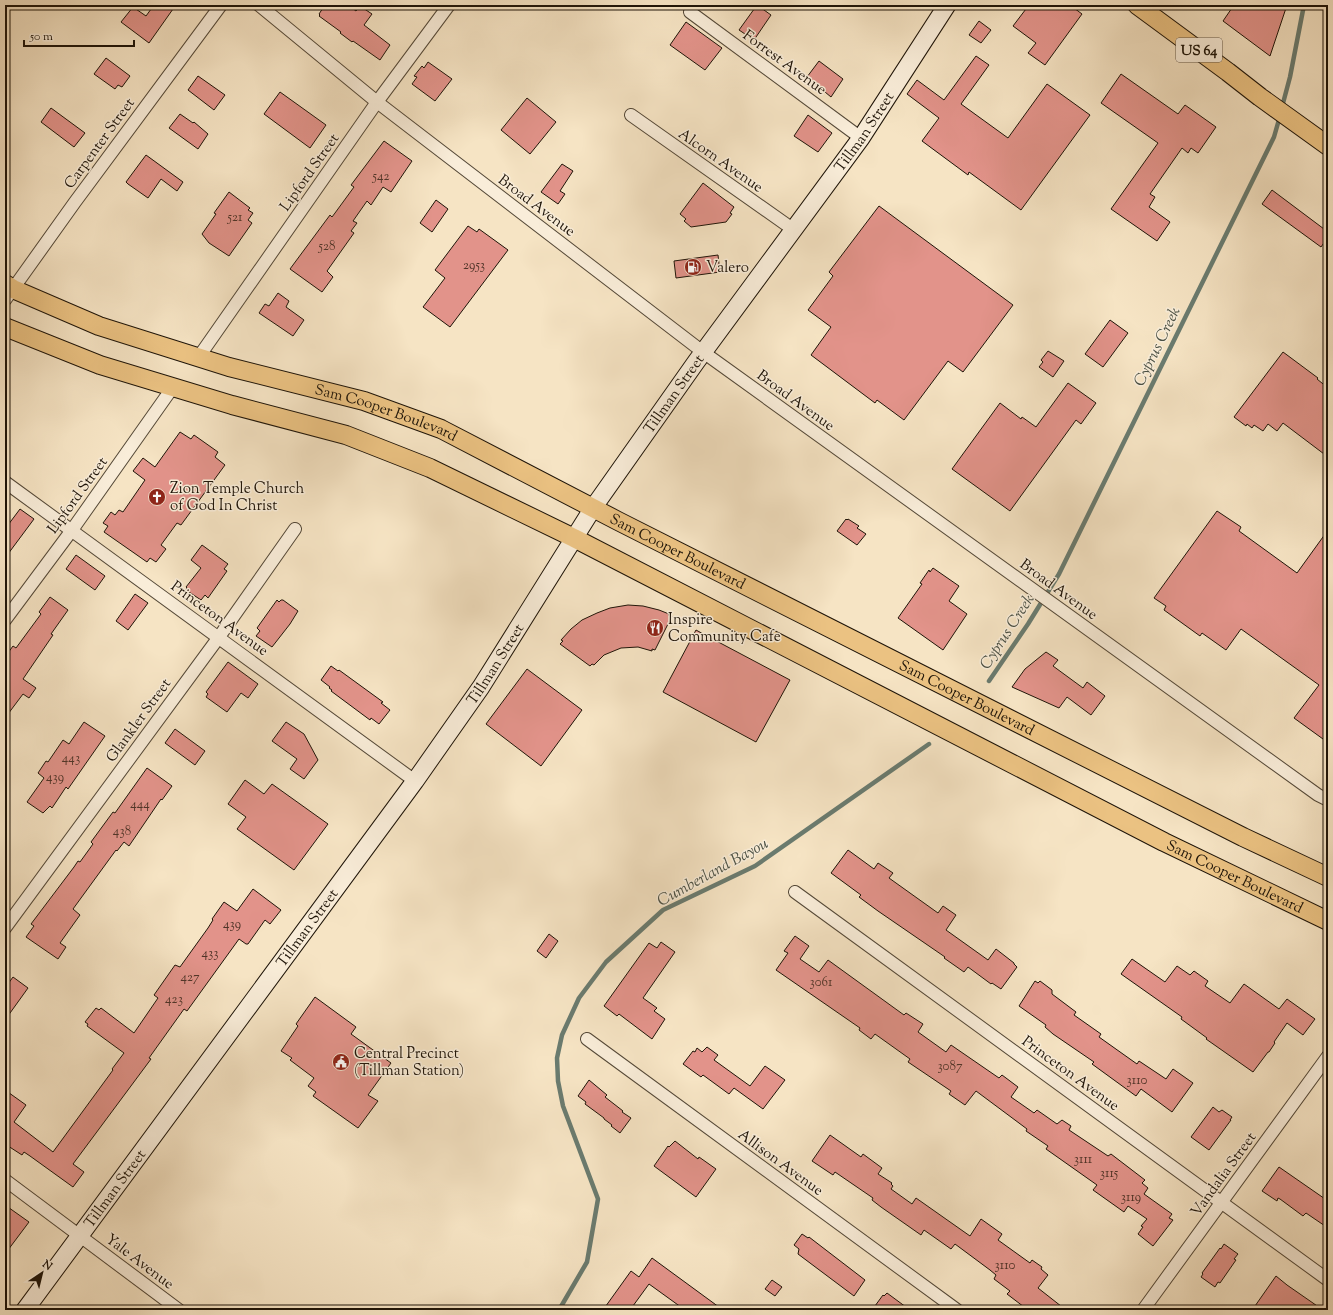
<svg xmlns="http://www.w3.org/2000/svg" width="1333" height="1315" font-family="'Sorts Mill Goudy',serif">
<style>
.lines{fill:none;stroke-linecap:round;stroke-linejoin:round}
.stream{stroke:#6a7b6f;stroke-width:4.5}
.building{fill:#e2938a;stroke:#1e1408}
.street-casing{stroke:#544837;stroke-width:14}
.secondary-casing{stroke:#1e1408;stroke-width:19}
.primary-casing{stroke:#1e1408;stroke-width:20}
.street{stroke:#f9edd9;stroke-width:12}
.secondary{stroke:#f9edd9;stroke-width:17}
.primary{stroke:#ebc282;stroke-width:18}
.labels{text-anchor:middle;stroke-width:3;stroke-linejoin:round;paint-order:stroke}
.number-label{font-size:13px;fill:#4f3428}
.shield{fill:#f9edd9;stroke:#605547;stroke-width:1}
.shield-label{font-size:14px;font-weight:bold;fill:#1e1408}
.street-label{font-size:15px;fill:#1e1408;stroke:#f9edd9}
.poi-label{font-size:15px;fill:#1e1408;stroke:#f9edd9;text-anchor:start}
.water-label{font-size:16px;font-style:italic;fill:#4a5044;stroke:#f9edd9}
</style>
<rect width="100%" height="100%" fill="#f6e4c4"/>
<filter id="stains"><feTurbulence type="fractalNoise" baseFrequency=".005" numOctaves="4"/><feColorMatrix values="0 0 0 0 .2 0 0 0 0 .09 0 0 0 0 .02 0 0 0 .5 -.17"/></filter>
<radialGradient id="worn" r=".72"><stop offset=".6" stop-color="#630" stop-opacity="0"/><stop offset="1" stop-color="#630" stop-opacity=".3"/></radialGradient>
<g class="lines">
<g class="stream">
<path d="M1282 107 1290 77 1304 5"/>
<path d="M989 681 1028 624 1059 574 1274 137 1280 116"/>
<path d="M559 1310 587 1262 598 1199 563 1106 558 1081 557 1058 562 1035 579 998 606 962 663 910 755 866 929 744"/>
</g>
</g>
<g class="building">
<path d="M154 5H167L173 9 149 43 121 22 133 7 146 16Z"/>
<path d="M325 5H348L356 11 360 6 372 14 364 25 390 45 380 60 353 41 352 42 340 33 341 32 319 16 320 15 319 14Z"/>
<path d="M757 5 771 15 754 40 739 30Z"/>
<path d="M1029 5H1070L1082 14 1045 65 1028 53 1036 43 1013 26Z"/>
<path d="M1234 5H1287L1270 56 1223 21Z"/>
<path d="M979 21 991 30 981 43 969 35Z"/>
<path d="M686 22 722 48 705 70 670 45Z"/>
<path d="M976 56 989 65 961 104 1008 138 1047 84 1090 115 1021 210 969 172 968 175 922 141 939 118 907 94 917 80 944 100Z"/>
<path d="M106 58 130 76 122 87 118 85 115 89 94 74Z"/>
<path d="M819 61 843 79 831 97 807 77Z"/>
<path d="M428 62 452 79 435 101 412 84 417 77 414 76 422 66 424 68Z"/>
<path d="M1121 74 1178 114 1185 105 1216 127 1198 153 1191 148 1188 153 1182 148 1150 194 1155 197 1149 207 1170 222 1157 241 1111 209 1158 143 1101 103Z"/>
<path d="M198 76 225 95 214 110 188 90Z"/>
<path d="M280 92 326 125 310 148 264 114Z"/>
<path d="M527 98 556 122 530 154 501 130Z"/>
<path d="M51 108 85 133 74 147 41 122Z"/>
<path d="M180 114 193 123 194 122 208 134 198 149 169 128Z"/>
<path d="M808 115 832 133 818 152 794 136Z"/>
<path d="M384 141 412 161 391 192 383 187 371 205 367 201 353 221 357 223 351 231 354 233 327 271 333 277 322 292 290 269 330 215 332 217 335 213 354 187 351 185Z"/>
<path d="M146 155 183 182 177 191 161 179 148 198 128 184 126 182Z"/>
<path d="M562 164 573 171 560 191 565 194 558 204 541 192Z"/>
<path d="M703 183 734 207 730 213 732 214 726 222 691 227 684 221 686 219 680 214Z"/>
<path d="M1272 190 1328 232V237L1321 247 1262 204Z"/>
<path d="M229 192 250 208 248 210 253 213 248 220 252 223 229 256 209 243 202 234 216 214 214 213Z"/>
<path d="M436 200 448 209 432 232 420 223Z"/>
<path d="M879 206 1013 305 963 372 948 361 904 420 877 400 875 403 811 355 831 327 808 310 833 276 829 272Z"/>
<path d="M468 226 477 232 479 229 508 250 450 327 423 307 445 278 435 270Z"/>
<path d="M718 255 720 272 676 278 674 261Z"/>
<path d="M278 293 289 301 286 307 304 320 293 336 259 313 265 304 269 306Z"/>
<path d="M1110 320 1128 333 1103 367 1085 354Z"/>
<path d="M1048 351 1064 361 1053 377 1039 367 1043 362 1041 360Z"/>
<path d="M1283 352 1318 378 1317 379 1328 388V457L1283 423 1277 431 1268 424 1263 431 1254 425 1252 428 1247 424 1246 426 1234 417Z"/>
<path d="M1068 383 1096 403 1081 424 1076 420 1010 511 952 469 1000 403 1021 419 1022 417 1036 427Z"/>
<path d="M180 432 191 439 194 435 218 452 215 457 225 465 181 525 177 523 161 545 166 549 156 562 150 558 147 562 104 532 108 526 103 523 111 512 115 515 119 510 123 512 145 480 133 471 143 458 155 467Z"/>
<path d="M20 509 34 519 5 558V529Z"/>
<path d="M1217 511 1241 527 1239 531 1297 573 1328 530V732L1323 739 1294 718 1319 685 1241 629 1226 650 1202 633 1200 636 1164 610 1166 606 1154 598Z"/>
<path d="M846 519 847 520 848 519 859 526 857 528 866 534 857 545 837 531Z"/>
<path d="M202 545 228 564 224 569 227 571 208 598 205 595 201 600 186 590 187 588 186 587 201 568 191 560Z"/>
<path d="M76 555 105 576 95 590 66 569Z"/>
<path d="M933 568 959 586 949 601 967 614 943 650 898 618 922 584 920 583 929 570 930 572Z"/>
<path d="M135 594 148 603 128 630 116 621Z"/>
<path d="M50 597 68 610 51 634 53 635 23 679 36 688 29 698 23 694 5 718V657L13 646 16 648 41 614 39 612Z"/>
<path d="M277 600 279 602 281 600H283L298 611 290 624 272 647 256 636 260 631 257 628Z"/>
<path d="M628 605 643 606 659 610 669 614 668 615 672 616 655 650 652 649V651L638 647 621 648 604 655 594 665 592 664 590 666 560 644 563 641 561 640 571 629 582 620 597 613 610 608Z"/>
<path d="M696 630 707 636 790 680 756 742 663 692Z"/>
<path d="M1046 652 1058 660 1053 666 1083 688 1087 682 1105 696 1091 715 1067 697 1059 708 1012 687 1025 669Z"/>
<path d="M228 662 258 684 248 698 241 693 227 712 206 697 208 694 206 692Z"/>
<path d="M331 666 338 671 339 670 383 702 381 703 390 710 379 724 371 718 370 720 331 691 332 690 329 688 330 687 321 680Z"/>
<path d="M527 669 582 710 541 766 486 724Z"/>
<path d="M84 722 105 736 68 789 66 787 52 808 50 806 43 813 27 802 44 778 38 773 46 761 48 762 63 740 69 744Z"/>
<path d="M286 722 304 734 318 760 304 779 290 769 297 759 272 741Z"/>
<path d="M175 729 205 751 195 765 165 743Z"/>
<path d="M147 768 172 786 162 800 161 799 129 846 124 842 117 851 116 850 73 909 80 915 60 943 66 947 58 959 26 937 34 926 31 924 74 867 78 861 80 862 93 844 91 842 113 812 115 813Z"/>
<path d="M245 780 264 794 272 784 328 824 294 870 237 829 246 817 228 804Z"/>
<path d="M848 850 874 869 878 863 893 873 889 878 938 913 943 906 956 915 946 930 988 960 996 949 1014 963V964L1017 967 1001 989 992 983 991 984 968 967 964 972 944 958 945 957 878 911 859 897 861 895 831 873Z"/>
<path d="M253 889 281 910 270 924 265 920 248 944H246L239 939 187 1011 184 1009 149 1058 151 1059 73 1164 84 1172 73 1187 30 1156 24 1152 22 1155 5 1144V1090L26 1105 14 1122 53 1152 113 1070 112 1069 124 1053 87 1026 88 1024 85 1022 96 1008 99 1010 101 1008 134 1033 158 998 154 995 175 965 180 967 208 928 213 920 212 919 224 902 237 911Z"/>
<path d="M549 934 558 941 546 958 537 951Z"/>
<path d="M795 936 809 946 800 959 819 972 828 960 904 1015 906 1013 923 1024 918 1032 946 1052 951 1045 999 1078 1002 1075 1018 1087 1011 1097 1034 1113 1037 1110 1057 1124 1062 1120 1071 1126 1069 1130 1108 1156 1111 1154 1145 1180 1142 1183 1148 1188 1144 1194 1172 1214 1169 1218 1173 1220 1153 1246 1138 1234 1143 1227 1141 1226 1147 1219 1128 1206 1124 1212 1093 1190 1097 1185 1046 1149 1048 1146 1026 1131 1027 1129 976 1091 965 1105 949 1094 951 1091 908 1062 910 1059 875 1034 871 1039 859 1030 860 1028 776 970 788 953 784 951Z"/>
<path d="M661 942 675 952 643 998 657 1008 654 1011 665 1019 652 1039 619 1014 617 1016 604 1006 649 943 657 948Z"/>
<path d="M1132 959 1165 982 1177 966 1190 975 1194 971 1208 981 1205 986 1230 1003 1244 984 1279 1009 1287 999 1315 1019 1303 1035 1287 1023 1274 1042 1275 1043 1269 1052H1268L1253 1072 1206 1039 1207 1038 1181 1019 1182 1017 1121 974Z"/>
<path d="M13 977 28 988 5 1020V988Z"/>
<path d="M1035 981 1038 983 1040 981 1052 990V994L1076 1012 1074 1015 1101 1034 1099 1037 1137 1064 1139 1061 1166 1079 1173 1069 1193 1083 1172 1112 1141 1089 1136 1096 1092 1064 1094 1062 1053 1034 1045 1027 1046 1025 1019 1006Z"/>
<path d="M315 997 356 1027 351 1034 391 1063 368 1095 378 1101 358 1128 313 1096 316 1092 308 1086 314 1078 290 1060 292 1058 281 1051 298 1026 296 1024Z"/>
<path d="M707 1047 718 1055 714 1060 750 1086 765 1066 785 1080 763 1109 734 1088 729 1094 703 1075 701 1077 683 1064 693 1051 695 1052 697 1048 702 1052Z"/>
<path d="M589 1080 607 1095 605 1097 623 1111 622 1112 631 1118 620 1133 611 1126 612 1125 604 1119V1118L585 1104 586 1102 578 1096Z"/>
<path d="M1213 1107 1219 1112 1222 1110 1232 1117 1230 1120H1231L1209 1150 1191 1137Z"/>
<path d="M830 1135 861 1157 863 1154 882 1168 878 1174 892 1183 891 1184 893 1186 891 1189 912 1204 916 1198 970 1236 981 1219 1002 1234 998 1240 1030 1263 1032 1260 1042 1267 1041 1269 1048 1275 1038 1288 1066 1310H1028L1007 1294 1010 1291 994 1279 996 1275 990 1270 955 1244 951 1249 924 1230 921 1235 881 1207 872 1200 873 1198 835 1172 833 1175 812 1161Z"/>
<path d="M675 1141 698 1159 699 1157 716 1169 696 1197 654 1166 668 1146 669 1147Z"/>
<path d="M1279 1167 1328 1201V1228L1306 1213 1303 1216 1280 1199 1278 1198 1277 1201 1262 1191Z"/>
<path d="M5 1205 29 1222 5 1254Z"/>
<path d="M802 1234 808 1238 809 1237 865 1280 854 1296 798 1254 799 1249 794 1245Z"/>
<path d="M1224 1244 1238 1254 1234 1259 1236 1260 1220 1283 1218 1282 1215 1287 1201 1277 1203 1274 1202 1273 1220 1248 1221 1249Z"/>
<path d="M652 1258 723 1310H685L649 1284 630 1310H603L631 1271 639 1277Z"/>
<path d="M1276 1276 1287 1285 1323 1310H1261L1255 1306Z"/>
<path d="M772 1280 782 1287 775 1296 765 1289Z"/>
<path d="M887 1293 910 1310H872L883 1295 884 1296Z"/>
</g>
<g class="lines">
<g class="street-casing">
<g id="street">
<path d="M259 5 377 102 703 352 1318 795 1328 800"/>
<path d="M690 12 861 138"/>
<path d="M631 115 794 230"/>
<path d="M5 300 75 202 221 5"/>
<path d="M198 358 377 102 449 5"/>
<path d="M5 482 415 781"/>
<path d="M5 620 72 530 173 387"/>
<path d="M795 892 1328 1280"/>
<path d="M5 928 219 637 295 529"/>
<path d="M587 1039 957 1310"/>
<path d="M5 1180 179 1310"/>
<path d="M1143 1310 1328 1056"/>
</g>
</g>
<g class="secondary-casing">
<g id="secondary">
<path id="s1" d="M25 1310 415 781 481 687 593 508 696 362 861 138 947 5"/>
</g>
</g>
<g class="primary-casing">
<g id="primary">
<path d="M1137 5 1228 72 1260 97 1328 146"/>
<path id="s2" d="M5 284 13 289 99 326 229 367 364 401 441 429 618 521 1243 837 1328 877"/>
<path id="s3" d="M5 327 100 365 232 405 346 435 430 468 574 538 1164 842 1328 921"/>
</g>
</g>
<use href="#street" class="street"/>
<use href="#secondary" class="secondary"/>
<use href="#primary" class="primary"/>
</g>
<defs>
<g id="fuel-disc" transform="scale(0.9)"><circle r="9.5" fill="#8f2418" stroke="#f9edd9"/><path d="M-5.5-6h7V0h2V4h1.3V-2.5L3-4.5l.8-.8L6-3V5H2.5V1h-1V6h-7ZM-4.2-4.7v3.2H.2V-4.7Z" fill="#fff"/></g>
<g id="church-disc" transform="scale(0.9)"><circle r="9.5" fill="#8f2418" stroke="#f9edd9"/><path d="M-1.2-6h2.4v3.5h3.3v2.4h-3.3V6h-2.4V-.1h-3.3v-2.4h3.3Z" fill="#fff"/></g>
<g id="restaurant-disc" transform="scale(0.9)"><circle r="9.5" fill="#8f2418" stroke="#f9edd9"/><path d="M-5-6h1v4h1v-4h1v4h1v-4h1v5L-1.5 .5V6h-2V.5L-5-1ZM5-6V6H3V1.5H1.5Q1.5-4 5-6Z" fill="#fff"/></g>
<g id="civic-disc" transform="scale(0.9)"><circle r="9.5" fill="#8f2418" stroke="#f9edd9"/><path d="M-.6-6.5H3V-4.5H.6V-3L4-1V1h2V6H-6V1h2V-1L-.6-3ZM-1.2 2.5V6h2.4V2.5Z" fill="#fff"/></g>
</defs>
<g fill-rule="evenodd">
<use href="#fuel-disc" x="693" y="267"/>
<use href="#church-disc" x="157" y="497"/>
<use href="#restaurant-disc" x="655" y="628"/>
<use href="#civic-disc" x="341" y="1062"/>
</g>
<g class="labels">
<g class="number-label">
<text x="381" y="180">542</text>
<text x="235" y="221">521</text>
<text x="327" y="250">528</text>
<text x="474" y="269">2953</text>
<text x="71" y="762">443</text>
<text x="55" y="781">439</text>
<text x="140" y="808">444</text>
<text x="122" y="835">438</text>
<text x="232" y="928">439</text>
<text x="210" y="957">433</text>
<text x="190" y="981">427</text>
<text x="821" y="986">3061</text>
<text x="174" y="1003">423</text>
<text x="950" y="1070">3087</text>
<text x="1137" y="1084">3110</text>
<text x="1083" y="1163">3111</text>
<text x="1109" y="1177">3115</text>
<text x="1131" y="1201">3119</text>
<text x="1005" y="1269">3110</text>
</g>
<rect class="shield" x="1176" y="38" width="46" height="24" rx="3"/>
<g class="shield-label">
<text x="1199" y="55">US 64</text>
</g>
<g class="street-label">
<text transform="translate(785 62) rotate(36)" y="5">Forrest Avenue</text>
<text dy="5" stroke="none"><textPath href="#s1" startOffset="1447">Tillman Street</textPath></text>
<text transform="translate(99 143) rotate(-54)" y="5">Carpenter Street</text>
<text transform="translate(721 160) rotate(35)" y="5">Alcorn Avenue</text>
<text transform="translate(309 172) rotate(-55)" y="5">Lipford Street</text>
<text transform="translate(537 205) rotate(37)" y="5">Broad Avenue</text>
<text dy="5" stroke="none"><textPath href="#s1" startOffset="1123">Tillman Street</textPath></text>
<text transform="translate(796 400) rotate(36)" y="5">Broad Avenue</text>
<text dy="5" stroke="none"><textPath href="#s2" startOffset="403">Sam Cooper Boulevard</textPath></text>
<text transform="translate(77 495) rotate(-54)" y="5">Lipford Street</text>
<text dy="5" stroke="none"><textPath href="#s2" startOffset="727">Sam Cooper Boulevard</textPath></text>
<text transform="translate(1059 589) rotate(36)" y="5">Broad Avenue</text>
<text transform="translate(220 618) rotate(36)" y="5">Princeton Avenue</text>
<text dy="5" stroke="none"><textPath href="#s1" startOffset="799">Tillman Street</textPath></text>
<text dy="5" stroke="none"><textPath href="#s2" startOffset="1051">Sam Cooper Boulevard</textPath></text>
<text transform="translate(138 720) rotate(-54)" y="5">Glankler Street</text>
<text dy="5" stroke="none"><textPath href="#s3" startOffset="1351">Sam Cooper Boulevard</textPath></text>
<text dy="5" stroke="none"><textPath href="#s1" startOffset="475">Tillman Street</textPath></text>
<text transform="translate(1071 1073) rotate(36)" y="5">Princeton Avenue</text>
<text transform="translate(781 1162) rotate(36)" y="5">Allison Avenue</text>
<text transform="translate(1223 1174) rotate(-54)" y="5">Vandalia Street</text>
<text dy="5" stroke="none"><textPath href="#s1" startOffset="151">Tillman Street</textPath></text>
<text transform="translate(140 1261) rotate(37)" y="5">Yale Avenue</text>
</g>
<g class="poi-label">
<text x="706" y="272">Valero</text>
<text x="170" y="493">Zion Temple Church<tspan x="170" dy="17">of God In Christ</tspan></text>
<text x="668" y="624">Inspire<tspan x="668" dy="17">Community Cafe</tspan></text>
<text x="354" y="1058">Central Precinct<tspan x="354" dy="17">(Tillman Station)</tspan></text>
</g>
<g class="water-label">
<text transform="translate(1156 346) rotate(-64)" y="6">Cyprus Creek</text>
<text transform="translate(1006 631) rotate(-57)" y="6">Cyprus Creek</text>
<text transform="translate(712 871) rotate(-29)" y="6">Cumberland Bayou</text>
</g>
</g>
<rect width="1333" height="1315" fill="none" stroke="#f6e4c4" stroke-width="20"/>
<rect x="6" y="6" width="1321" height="1303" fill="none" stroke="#1e1408" stroke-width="2"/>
<rect x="10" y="10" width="1313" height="1295" fill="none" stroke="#1e1408"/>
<g transform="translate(42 1273) rotate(35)" stroke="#f9edd9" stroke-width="3" paint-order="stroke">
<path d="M0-3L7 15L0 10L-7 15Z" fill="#1e1408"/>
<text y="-6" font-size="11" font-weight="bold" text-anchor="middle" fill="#1e1408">N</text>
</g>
<path d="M24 40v6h110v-6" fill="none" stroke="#1e1408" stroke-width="2"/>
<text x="30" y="40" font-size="12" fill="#1e1408" stroke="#f9edd9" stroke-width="3" paint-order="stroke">50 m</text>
<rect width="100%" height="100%" filter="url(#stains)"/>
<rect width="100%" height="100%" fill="url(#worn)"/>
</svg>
